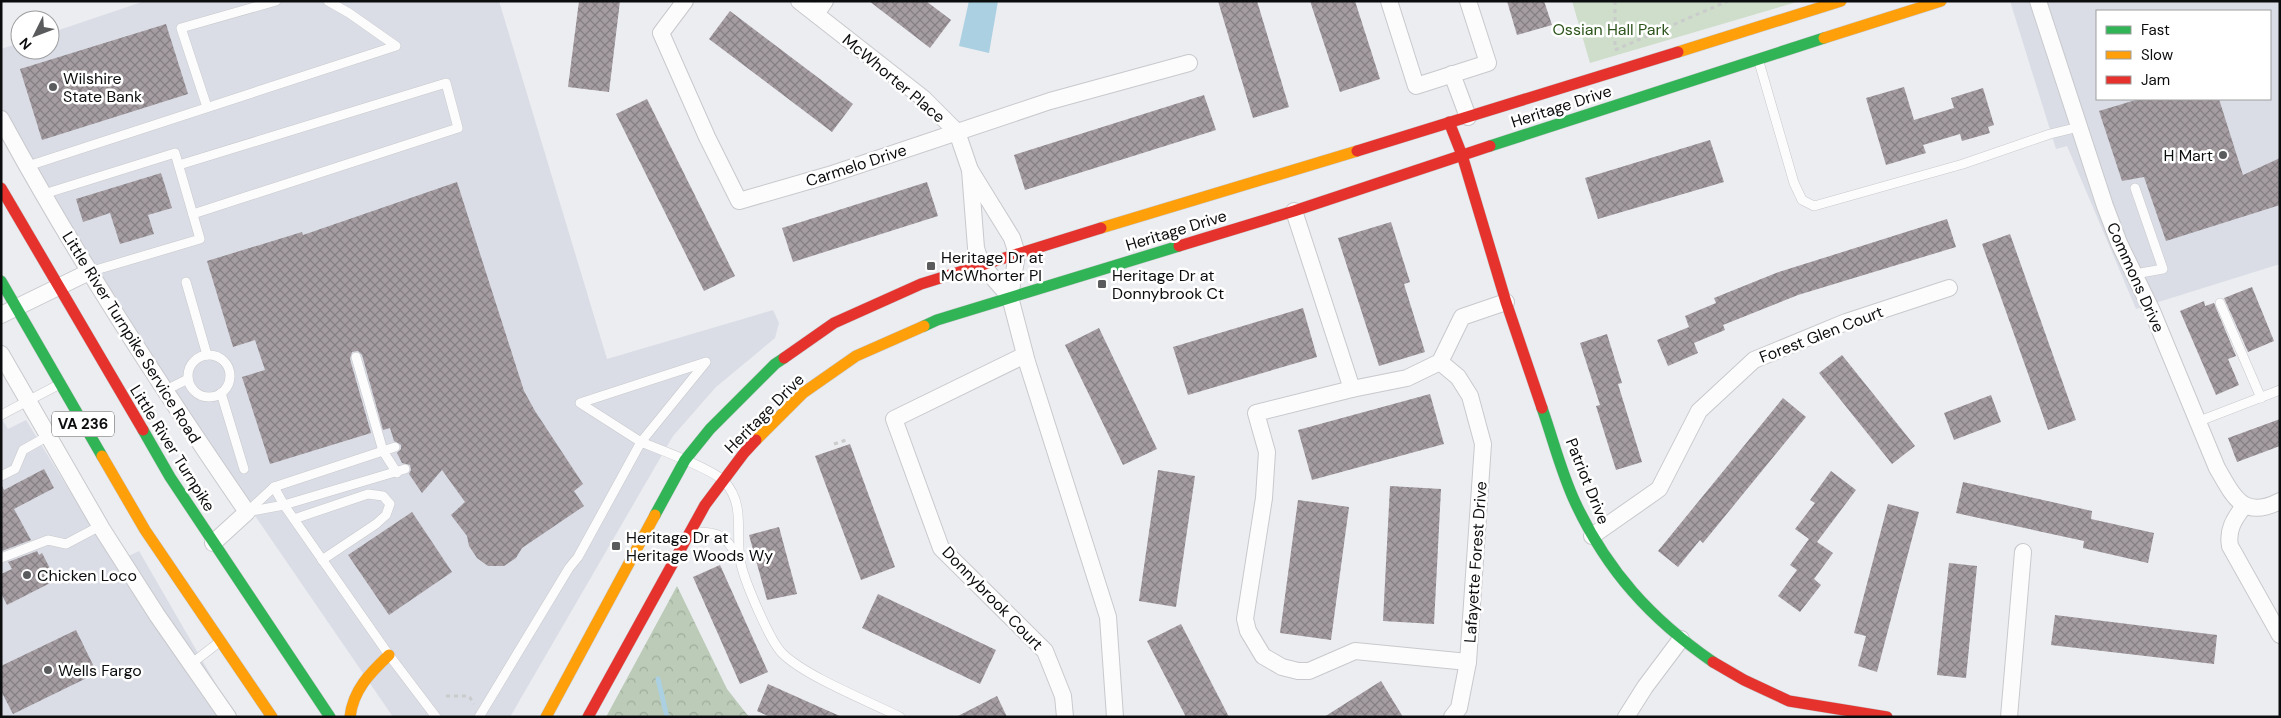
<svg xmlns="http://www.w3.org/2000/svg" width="2281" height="718" font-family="'DM Sans',sans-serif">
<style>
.built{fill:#dadde6;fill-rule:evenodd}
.green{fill:#cedeca}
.forest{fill:url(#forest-crowns)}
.water{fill:#aad0e2}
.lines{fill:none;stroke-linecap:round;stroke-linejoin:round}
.stream{stroke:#aad0e2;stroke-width:5}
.building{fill:url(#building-cross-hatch)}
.lane-casing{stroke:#c8c9cc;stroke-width:10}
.street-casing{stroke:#c8c9cc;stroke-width:18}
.fast-casing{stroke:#c8c9cc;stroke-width:12}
.slow-casing{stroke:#c8c9cc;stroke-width:12}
.jam-casing{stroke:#c8c9cc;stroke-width:12}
.path{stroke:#cacbcb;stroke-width:3;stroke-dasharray:4 4;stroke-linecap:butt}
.lane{stroke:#fcfcfd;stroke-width:9}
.street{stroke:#fcfcfd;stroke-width:16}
.fast{stroke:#30b455;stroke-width:11}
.slow{stroke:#ff9f0a;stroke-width:11}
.jam{stroke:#e5322d;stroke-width:11}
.poi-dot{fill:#5a5b5d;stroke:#fff;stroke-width:2}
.labels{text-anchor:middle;stroke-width:5;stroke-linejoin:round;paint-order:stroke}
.shield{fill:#fff;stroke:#545556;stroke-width:1}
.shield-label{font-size:15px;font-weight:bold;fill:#0b0c0e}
.park-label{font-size:16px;fill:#2d541c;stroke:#fff}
.poi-label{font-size:16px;fill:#0b0c0e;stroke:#fff;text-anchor:start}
.street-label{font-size:16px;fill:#0b0c0e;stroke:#fff}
</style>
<defs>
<pattern id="forest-crowns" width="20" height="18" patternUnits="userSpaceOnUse" patternTransform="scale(1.25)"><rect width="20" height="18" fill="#bbcbb7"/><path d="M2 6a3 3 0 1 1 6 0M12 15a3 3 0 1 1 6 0" fill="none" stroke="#9fad9c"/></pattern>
<pattern id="building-cross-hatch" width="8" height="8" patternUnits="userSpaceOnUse" patternTransform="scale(1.25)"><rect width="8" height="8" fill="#a59da2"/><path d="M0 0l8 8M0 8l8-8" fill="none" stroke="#857e82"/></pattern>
</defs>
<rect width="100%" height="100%" fill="#ecedf1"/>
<g class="built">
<path d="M145 1H499L607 359 773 310 779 323 775 338 716 387 673 436 510 717H393L227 475 217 477 1 110V49L20 43V50H50V33Z"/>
<path d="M2010 1H2280V264L2136 309 2067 146 2056 149ZM2097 11H2270V99H2097Z"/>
<path d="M1 418 8 429 26 420 114 563 139 551 235 717H1Z"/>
</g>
<path class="green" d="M1572 1H1800L1590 63Z"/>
<path class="forest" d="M677 586 727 689 749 717H606Z"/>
<path class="water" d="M969 1H998L989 53 959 46Z"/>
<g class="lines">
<path class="stream" d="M658 679 667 717"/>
</g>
<g class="building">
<path d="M579 1H620L609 92 568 87Z"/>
<path d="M869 1H926L951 20 930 48Z"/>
<path d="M1218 1H1257L1289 107 1253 118Z"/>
<path d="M1310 1H1355L1380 79 1340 92Z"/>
<path d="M1507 1H1544L1552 25 1517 35Z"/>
<path d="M730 11 853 104 832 132 709 39Z"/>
<path d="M166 24 188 94 42 140 20 69Z"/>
<path d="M1904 87 1914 120 1954 108 1951 98 1983 88 1994 125 1988 127 1990 133 1962 141 1960 134 1923 145 1926 153 1886 165 1866 98Z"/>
<path d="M1204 95 1216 130 1025 190 1014 155Z"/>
<path d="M647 99 735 276 704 291 616 114Z"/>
<path d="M2139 99H2219L2243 175 2280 158V205L2166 241 2144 177 2122 181 2099 111Z"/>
<path d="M1710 140 1724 182 1598 219 1585 178Z"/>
<path d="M161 173 172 208 148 215 154 234 120 244 110 213 83 222 76 199Z"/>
<path d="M457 182 524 391 535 411 583 484 574 491 584 506 522 548 516 558 504 566H488L477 558 469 546 467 536 451 515 465 502 442 470 422 493 409 474 411 470 410 465 402 463 397 453 401 449V445L394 441 390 428 383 430 362 355 358 351 352 352 350 359 371 433 270 464 242 377 265 370 255 340 233 347 207 261 302 232 303 235Z"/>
<path d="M927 182 938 216 793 262 782 228Z"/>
<path d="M1947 219 1956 247 1798 295 1723 325 1725 330 1694 343 1698 353 1668 366 1657 340 1689 327 1685 316 1716 303 1714 298 1776 273Z"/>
<path d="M1391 222 1410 282 1404 284 1425 352 1379 366 1338 238Z"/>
<path d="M2010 234 2076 420 2048 430 1982 244Z"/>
<path d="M2252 287 2274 341 2248 352 2224 298Z"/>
<path d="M2204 301 2205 306 2214 303 2236 356 2228 359 2239 385 2216 395 2180 311Z"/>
<path d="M1303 308 1317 357 1188 395 1173 347Z"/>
<path d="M1099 328 1157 449 1123 465 1065 345Z"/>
<path d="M1607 334 1622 383 1618 384 1642 462 1616 470 1596 406 1600 405 1580 343Z"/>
<path d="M1842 355 1915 446 1892 464 1819 373Z"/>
<path d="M1430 394 1444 444 1312 480 1298 430Z"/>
<path d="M1991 395 2001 422 1954 440 1944 413Z"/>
<path d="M1783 398 1806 417 1703 543 1700 540 1678 567 1658 551Z"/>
<path d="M2280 419V446L2237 462 2228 438Z"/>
<path d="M850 444 895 567 861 580 815 456Z"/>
<path d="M44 469 54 488 14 509 31 540 2 551 1 484 4 490Z"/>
<path d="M1158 470 1195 476 1176 607 1139 601Z"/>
<path d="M1831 471 1856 490 1817 542 1833 553 1814 579 1821 585 1800 612 1778 596 1797 570 1790 565 1809 539 1795 529 1815 503 1810 500Z"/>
<path d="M1963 482 2092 511 2091 519 2154 533 2148 563 2083 548 2084 541 1956 513Z"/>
<path d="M1390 486 1441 489 1434 624 1383 621Z"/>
<path d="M1298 500 1349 507 1331 640 1280 633Z"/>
<path d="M1888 504 1919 512 1877 672 1858 666 1866 636 1854 633Z"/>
<path d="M412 512 452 572 389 615 348 555Z"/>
<path d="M779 527 797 594 767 600 749 535Z"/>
<path d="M37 551 39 555 42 553 56 580 7 605 1 593V574L12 569 8 562Z"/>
<path d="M1949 563 1977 566 1966 678 1937 675Z"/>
<path d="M720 565 768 672 740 684 693 577Z"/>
<path d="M878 594 996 650 980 684 862 628Z"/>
<path d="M2055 615 2217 635 2214 664 2051 645Z"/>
<path d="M1181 624 1229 717H1186L1147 641Z"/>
<path d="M76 630 97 673 13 714 1 691V666Z"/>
<path d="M1381 681 1403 717H1324Z"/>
<path d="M768 684 842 717H770L757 711Z"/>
<path d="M997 696 1007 717H956Z"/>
</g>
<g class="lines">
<g class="lane-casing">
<g id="lane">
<path d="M1759 62 1794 183 1802 200 1814 206 1963 164 2050 134 2079 127"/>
<path d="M207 107 181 28 276 1"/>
<path d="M179 165 446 83 458 128 193 214"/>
<path d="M28 166 396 46 349 13 328 1"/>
<path d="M44 194 175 153 200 239 89 272"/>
<path d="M2135 274 2163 269 2135 188"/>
<path d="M186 282 207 355"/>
<path d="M2220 303 2261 398"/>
<circle cx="209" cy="376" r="21"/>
<path d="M356 357 383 451 397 473"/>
<path d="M706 362 641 442 580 403Z"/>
<path d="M164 391 188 379"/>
<path d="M221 393 244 469"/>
<path d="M1 415 58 385"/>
<path d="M2197 422 2280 390"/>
<path d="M1 476 15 469 23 450 48 436"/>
<path d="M274 487 284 505 389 655 436 717"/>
<path d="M247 512 284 505 405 469"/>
<path d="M247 512 274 487 395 447"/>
<path d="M294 519 368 494 383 496 390 504 386 515 376 524 322 560"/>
<path d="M692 532C718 531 727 535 738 559"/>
<path d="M1 558 48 540 66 544 100 526"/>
<path d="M191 664 218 643"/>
<path d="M479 717 569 568 578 557 641 442C661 450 710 468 724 481 747 506 734 535 741 564 745 582 770 642 783 654 807 677 868 701 900 717"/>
</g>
</g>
<g class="street-casing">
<g id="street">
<path d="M685 1 661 33 707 137 739 201 829 175 1050 101 1189 63"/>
<path d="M799 1 923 98 957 132 970 170 976 248 981 264 1010 297"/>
<path d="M1389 1 1416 86 1488 63 1468 1"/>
<path d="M2038 1 2105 206 2119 243 2152 311 2217 468C2234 497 2243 520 2280 501"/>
<path d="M816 14 825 1"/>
<path d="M1452 74 1468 117"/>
<path d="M1 119C75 255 159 384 247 512L213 543"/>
<path d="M970 170 1012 238 1017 254 1010 297 1027 362 1108 617 1115 717"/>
<path d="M1294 211 1352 389 1407 378 1440 362 1462 317 1506 302"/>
<path d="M1 315 89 272"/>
<path d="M1 354 102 529 157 615 228 717"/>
<path d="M1025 355 894 419 941 548 1045 651 1063 696 1065 717"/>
<path d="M1352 389 1256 413 1267 452 1264 498 1245 619 1248 631 1263 656 1282 667 1298 671H1309L1355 651 1468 662 1483 444 1470 396 1458 377 1440 362"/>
<path d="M2244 506C2234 519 2227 530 2230 546L2280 635"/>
<path d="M1592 536 1659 489 1699 411 1754 360 1846 322 1949 288"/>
<path d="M1452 717 1459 708 1468 662"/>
<path d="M1626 717 1645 687 1681 639"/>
<path d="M2009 717 2023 552"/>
</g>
</g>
<g class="fast-casing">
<g id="fast">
<path d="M1490 146 1824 38"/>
<path d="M1 281 102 456"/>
<path d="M924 326 937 320 1179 246"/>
<path d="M1542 408C1553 439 1561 472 1575 502 1607 571 1651 619 1713 662"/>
<path d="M143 430 170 477 330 717"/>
<path d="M655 515 685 460 710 429 775 364 784 358"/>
</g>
</g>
<g class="slow-casing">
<g id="slow">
<path d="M1824 38 1941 1"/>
<path d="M1678 52 1841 1"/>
<path d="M1101 228 1357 151"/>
<path d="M756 440 803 393 856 356 924 326"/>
<path d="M102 456 145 530 272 717"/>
<path d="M350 717C353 690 370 673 389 655"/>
<path d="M546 717 655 515"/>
</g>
</g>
<g class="jam-casing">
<g id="jam">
<path d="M1449 122 1462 155 1506 302 1542 408"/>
<path d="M1357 151 1678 52"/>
<path d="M1 188 143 430"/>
<path d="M1179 246 1294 211 1490 146"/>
<path d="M784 358 834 323 921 284 1101 228"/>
<path d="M1713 662 1744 680 1789 701 1887 717"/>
<path d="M588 717 705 505 744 453 756 440"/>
</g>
</g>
<g class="path">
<path d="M1615 1V49"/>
<path d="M1615 50 1728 1"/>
<path d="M834 444 846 440"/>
<path d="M446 696H469L474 704"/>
</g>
<use href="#lane" class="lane"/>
<use href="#street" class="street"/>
<use href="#fast" class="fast"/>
<use href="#slow" class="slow"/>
<use href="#jam" class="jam"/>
</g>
<g class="poi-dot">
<circle cx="53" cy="87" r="5"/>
<circle cx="2223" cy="155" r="5"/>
<rect x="926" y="261" width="10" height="10" rx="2.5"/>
<rect x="1097" y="279" width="10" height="10" rx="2.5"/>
<rect x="611" y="541" width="10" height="10" rx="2.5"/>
<circle cx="27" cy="575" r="5"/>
<circle cx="48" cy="670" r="5"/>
</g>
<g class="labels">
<rect class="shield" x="52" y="411.5" width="62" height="25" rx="4"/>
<g class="shield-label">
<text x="83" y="429">VA 236</text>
</g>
<g class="park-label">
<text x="1611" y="35">Ossian Hall Park</text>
</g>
<g class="poi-label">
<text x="63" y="84">Wilshire<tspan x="63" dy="18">State Bank</tspan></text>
<text x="2213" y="161" text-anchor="end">H Mart</text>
<text x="941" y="263">Heritage Dr at<tspan x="941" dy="18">McWhorter Pl</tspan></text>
<text x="1112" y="281">Heritage Dr at<tspan x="1112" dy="18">Donnybrook Ct</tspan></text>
<text x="626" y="543">Heritage Dr at<tspan x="626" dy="18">Heritage Woods Wy</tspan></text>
<text x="37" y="581">Chicken Loco</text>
<text x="58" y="676">Wells Fargo</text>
</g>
<g class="street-label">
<text transform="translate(894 78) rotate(40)" y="6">McWhorter Place</text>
<text transform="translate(1561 106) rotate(-18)" y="6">Heritage Drive</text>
<text transform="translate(856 165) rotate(-18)" y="6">Carmelo Drive</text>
<text transform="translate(1176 230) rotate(-17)" y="6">Heritage Drive</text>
<text transform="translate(2136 277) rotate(66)" y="6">Commons Drive</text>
<text transform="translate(1821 334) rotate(-21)" y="6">Forest Glen Court</text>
<text transform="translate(132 337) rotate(58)" y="6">Little River Turnpike Service Road</text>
<text transform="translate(764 413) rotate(-45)" y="6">Heritage Drive</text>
<text transform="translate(173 448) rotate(58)" y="6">Little River Turnpike</text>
<text transform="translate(1588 481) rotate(68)" y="6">Patriot Drive</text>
<text transform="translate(1475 562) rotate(-86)" y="6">Lafayette Forest Drive</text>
<text transform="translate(993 598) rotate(46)" y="6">Donnybrook Court</text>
</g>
</g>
<rect width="2281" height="718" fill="none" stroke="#0b0c0e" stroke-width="5"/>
<rect x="2096" y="10" width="175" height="90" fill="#ffffff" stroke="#9d9e9f"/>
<rect x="2106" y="26" width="25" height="8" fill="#30b455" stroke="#9d9e9f"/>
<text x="2141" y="35" font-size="15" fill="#0b0c0e">Fast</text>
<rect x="2106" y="51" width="25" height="8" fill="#ff9f0a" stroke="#9d9e9f"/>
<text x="2141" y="60" font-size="15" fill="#0b0c0e">Slow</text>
<rect x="2106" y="76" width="25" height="8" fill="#e5322d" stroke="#9d9e9f"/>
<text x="2141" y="85" font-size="15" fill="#0b0c0e">Jam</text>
<g transform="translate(35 35) rotate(228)"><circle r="24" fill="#ffffff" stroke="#9d9e9f"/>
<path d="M0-4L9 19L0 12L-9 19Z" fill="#5a5b5d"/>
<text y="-8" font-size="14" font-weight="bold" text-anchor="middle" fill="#0b0c0e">N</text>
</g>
</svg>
